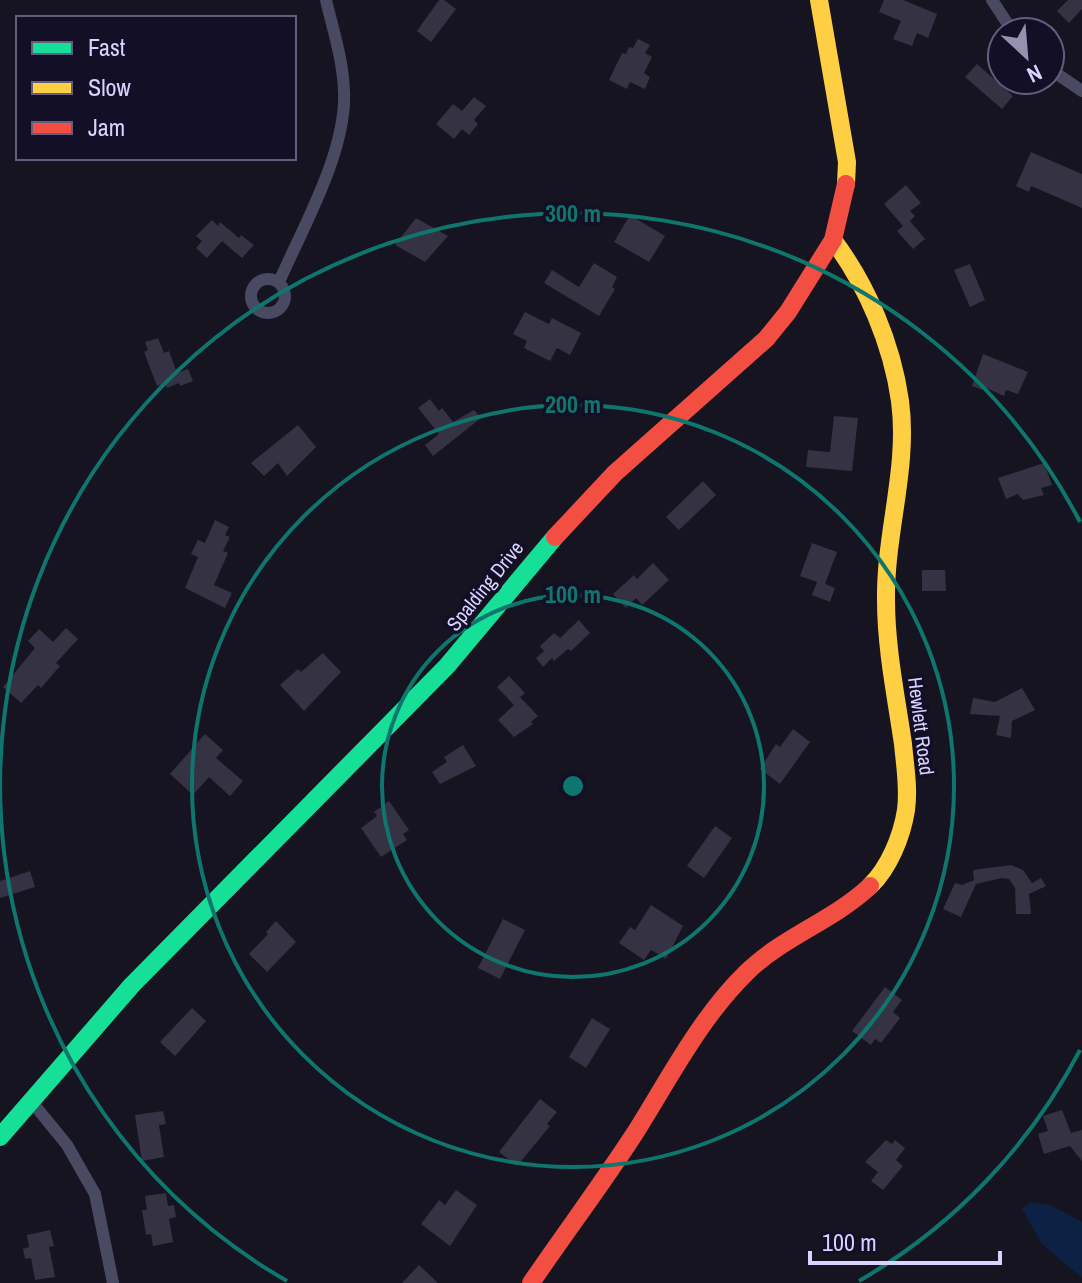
<svg xmlns="http://www.w3.org/2000/svg" width="1082" height="1283" font-family="'Archivo Narrow',sans-serif">
<style>
.water{fill:#0d2144}
.building{fill:#343243}
.lines{fill:none;stroke-linecap:round;stroke-linejoin:round}
.street{stroke:#4a4962;stroke-width:12}
.fast{stroke:#16e098;stroke-width:18}
.slow{stroke:#ffcf43;stroke-width:18}
.jam{stroke:#f24e42;stroke-width:18}
.ring{fill:none;stroke:#0f766e;stroke-width:4}
.labels{text-anchor:middle;stroke-width:7;stroke-linejoin:round;paint-order:stroke}
.street-label{font-size:20px;fill:#d9d4ff;stroke:#130f26}
.centre{fill:#0f766e;stroke:#130f26;stroke-width:4}
.ring-label{font-size:24px;text-anchor:middle;font-weight:bold;fill:#0f766e;stroke:#130f26;stroke-width:7;stroke-linejoin:round;paint-order:stroke}
</style>
<rect width="100%" height="100%" fill="#161421"/>
<path class="water" d="M1030 1202 1050 1205 1082 1222V1278L1042 1244 1022 1209Z"/>
<g class="building">
<path d="M439 0H444L456 9 431 42 417 31Z"/>
<path d="M884 0H903L937 14 928 38 917 33 912 46 893 39 901 21 879 12Z"/>
<path d="M1068 0H1082V9L1069 23 1057 11Z"/>
<path d="M638 39 650 45 645 53 652 57 644 73 650 77 645 89 630 82 627 89 609 80 622 53 626 54 629 47 633 48Z"/>
<path d="M977 64 1013 96 1002 109 965 77Z"/>
<path d="M474 97 486 106 474 120 478 124 469 135 462 129 454 139 436 124 453 104 462 111Z"/>
<path d="M1031 152 1082 174V208L1031 186 1029 192 1016 186Z"/>
<path d="M906 185 921 203 910 211 915 216 910 221 925 239 913 249 897 231 903 226 884 204Z"/>
<path d="M630 215 665 236 649 262 614 242Z"/>
<path d="M416 218 448 236 425 262 395 245Z"/>
<path d="M212 220 218 226 220 222 239 238 241 235 254 245 242 258 222 241 207 258 196 248 202 241 196 236Z"/>
<path d="M594 263 617 277 612 287 615 289 599 316 544 283 552 270 579 287Z"/>
<path d="M970 264 985 300 970 307 954 270Z"/>
<path d="M525 312 549 324 552 318 581 333 570 355 557 348 550 361 524 348 527 341 513 334Z"/>
<path d="M158 338 164 353 169 351 177 373 188 369 193 381 180 386 179 383 167 388 165 383 157 386 144 352 148 350 145 342Z"/>
<path d="M983 354 1028 372 1018 394 1006 390 1004 396 984 387 983 390 972 386Z"/>
<path d="M430 399 439 411 442 408 453 422 474 410 481 418 433 456 425 445 439 434 418 408Z"/>
<path d="M834 416 858 418 852 471 806 467 808 450 830 452Z"/>
<path d="M298 425 316 447 287 476 278 463 264 476 251 463Z"/>
<path d="M1044 463 1052 485 1041 488 1044 495 1023 500 1018 494 1006 499 998 478Z"/>
<path d="M703 481 716 495 679 530 666 517Z"/>
<path d="M215 520 229 527 225 535 230 537 223 551 228 553 214 585 232 593 225 608 185 588 198 557 191 554 198 540 205 543Z"/>
<path d="M812 543 837 552 825 584 835 588 830 602 812 595 817 582 800 576Z"/>
<path d="M653 563 669 580 642 605 636 598 626 608 613 594 634 575 637 579Z"/>
<path d="M922 570H945L946 591H922Z"/>
<path d="M579 620 590 633 571 651 568 649 554 661 552 658 543 667 536 658 544 651 540 646 554 633 560 638Z"/>
<path d="M66 628 78 639 56 663 60 666 41 688 38 685 21 703 3 687 35 648 28 641 39 629 53 642Z"/>
<path d="M323 653 341 672 304 711 280 685 298 669 301 672Z"/>
<path d="M509 676 525 693 520 697 538 716 531 722 533 724 514 737 498 720 514 705 497 687Z"/>
<path d="M1022 688 1035 710 1012 721 1011 738 996 735 1000 716 970 714 973 698 995 702Z"/>
<path d="M793 729 810 742 780 784 760 769 776 744 780 747Z"/>
<path d="M205 734 223 750 216 758 243 781 230 796 209 777 193 795 170 774Z"/>
<path d="M463 745 476 766 440 784 432 772 447 762 444 757Z"/>
<path d="M389 801 409 830 403 834 407 840 381 857 361 828 377 816 374 812Z"/>
<path d="M715 826 732 838 704 878 687 866Z"/>
<path d="M1011 865 1023 870 1032 883 1041 878 1046 886 1029 894 1031 914H1016L1015 888 1009 879 1002 878 976 884 961 917 943 909 955 883 962 885 974 880 973 870Z"/>
<path d="M30 871 35 887 0 898V881Z"/>
<path d="M651 905 683 926 666 959 651 950 644 960 619 943 630 927 635 930Z"/>
<path d="M503 919 525 930 500 979 478 968Z"/>
<path d="M276 921 296 942 267 972 249 954 268 934 266 932Z"/>
<path d="M885 987 902 1000 893 1012 900 1018 881 1043 875 1039 871 1045 852 1031Z"/>
<path d="M192 1008 206 1021 175 1056 160 1042Z"/>
<path d="M592 1018 610 1029 586 1068 569 1057Z"/>
<path d="M540 1099 557 1112 547 1124 550 1126 517 1166 499 1152Z"/>
<path d="M1062 1110 1071 1133 1082 1130V1161L1070 1146 1044 1154 1038 1134 1048 1131 1043 1116Z"/>
<path d="M163 1111 166 1124 159 1125 164 1157 142 1161 135 1115Z"/>
<path d="M886 1140 892 1144 895 1140 905 1148 896 1160 903 1166 883 1190 871 1181 878 1172 865 1162Z"/>
<path d="M456 1190 477 1205 450 1246 421 1224 439 1200 445 1205Z"/>
<path d="M166 1193 168 1206 174 1205 176 1217 169 1219 173 1242 153 1246 151 1234 146 1235 142 1210H147L145 1196Z"/>
<path d="M50 1230 54 1246 49 1247 55 1277 35 1280 31 1258 25 1259 23 1249 29 1247 27 1235Z"/>
<path d="M419 1265 438 1283H402Z"/>
</g>
<g class="lines">
<g class="street">
<path d="M992 0 1013 32"/>
<path d="M1050 69 1082 91"/>
<circle cx="268" cy="296" r="17"/>
<path d="M279 282C303 227 347 151 344 91 343 60 333 30 326 0"/>
<path d="M32 1102 67 1145 95 1194 113 1283"/>
</g>
<path class="fast" d="M0 1137 132 985 447 666 555 537"/>
<g class="slow">
<path d="M819 0 847 162 846 184"/>
<path d="M833 240C867 285 892 344 900 401 909 467 885 533 886 600 886 648 896 696 903 744 905 766 909 788 906 810 902 836 889 868 870 886"/>
</g>
<g class="jam">
<path d="M555 537 615 473 766 339 788 312 833 240 846 184"/>
<path d="M531 1283C565 1233 602 1184 635 1133 669 1079 700 1018 746 973 782 937 833 921 870 886"/>
</g>
</g>
<g class="ring">
<circle cx="573" cy="786" r="191"/>
<circle cx="573" cy="786" r="381"/>
<path d="M1080 1050A572 572 0 0 1 859 1281M287 1281A572 572 0 1 1 1080 522"/>
</g>
<g class="labels">
<g class="street-label">
<text transform="translate(485 586) rotate(-51)" y="7">Spalding Drive</text>
<text transform="translate(921 726) rotate(83)" y="7">Hewlett Road</text>
</g>
</g>
<circle cx="573" cy="786" r="12" class="centre"/>
<g class="ring-label">
<text x="573" y="222">300 m</text>
<text x="573" y="413">200 m</text>
<text x="573" y="603">100 m</text>
</g>
<rect x="16" y="16" width="280" height="144" fill="#130f26" stroke="#625e7d" stroke-width="2"/>
<rect x="32" y="42" width="40" height="12" fill="#16e098" stroke="#625e7d" stroke-width="2"/>
<text x="88" y="56" font-size="24" fill="#d9d4ff">Fast</text>
<rect x="32" y="82" width="40" height="12" fill="#ffcf43" stroke="#625e7d" stroke-width="2"/>
<text x="88" y="96" font-size="24" fill="#d9d4ff">Slow</text>
<rect x="32" y="122" width="40" height="12" fill="#f24e42" stroke="#625e7d" stroke-width="2"/>
<text x="88" y="136" font-size="24" fill="#d9d4ff">Jam</text>
<g transform="translate(1026 56) rotate(154)"><circle r="38" fill="#130f26" stroke="#625e7d" stroke-width="2"/>
<path d="M0-6L14 30L0 20L-14 30Z" fill="#9591b1"/>
<text y="-12" font-size="22" font-weight="bold" text-anchor="middle" fill="#d9d4ff">N</text>
</g>
<path d="M810 1251v12h190v-12" fill="none" stroke="#d9d4ff" stroke-width="4"/>
<text x="822" y="1251" font-size="24" fill="#d9d4ff" stroke="#130f26" stroke-width="6" paint-order="stroke">100 m</text>
</svg>
